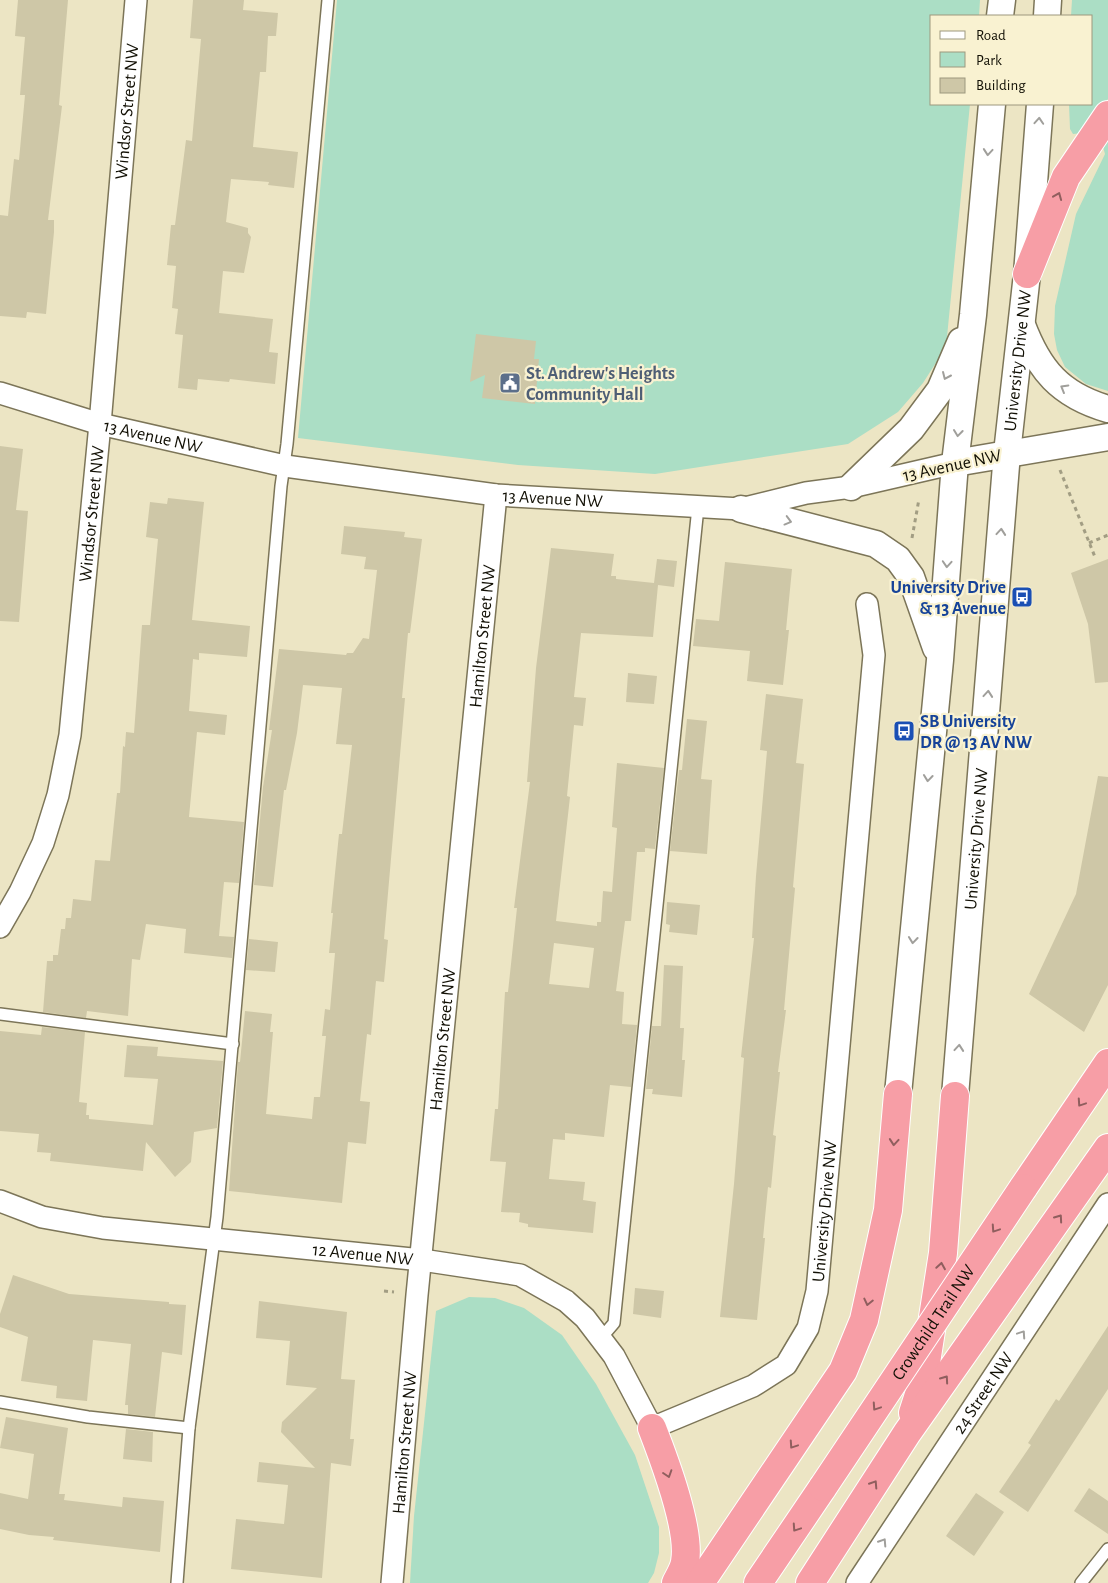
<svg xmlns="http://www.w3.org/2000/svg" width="1108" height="1583" font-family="'Alegreya Sans',sans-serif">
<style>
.green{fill:#abdec5}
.building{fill:#cec7a7;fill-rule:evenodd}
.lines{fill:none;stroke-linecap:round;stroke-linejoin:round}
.service-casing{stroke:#7c7558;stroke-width:14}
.minor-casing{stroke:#7c7558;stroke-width:24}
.tertiary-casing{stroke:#7c7558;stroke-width:29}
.trunk-casing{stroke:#fff;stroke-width:30}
.path{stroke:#a29d83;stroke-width:3;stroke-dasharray:4 4;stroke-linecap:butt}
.service{stroke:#fff;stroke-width:11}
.minor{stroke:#fff;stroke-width:21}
.tertiary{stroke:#fff;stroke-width:26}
.trunk{stroke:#f79ea6;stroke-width:28}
.trunk-bridge-casing{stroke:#fff;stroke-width:30;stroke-linecap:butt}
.trunk-bridge{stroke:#f79ea6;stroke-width:28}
.oneway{stroke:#a09f9b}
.oneway2{stroke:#905e5e}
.labels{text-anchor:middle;stroke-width:4.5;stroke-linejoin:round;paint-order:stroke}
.street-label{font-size:18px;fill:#121005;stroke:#f9f2d1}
.service-label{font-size:18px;font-weight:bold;fill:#4e5e75;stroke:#f9f2d1;text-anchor:start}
.transit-label{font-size:18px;font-weight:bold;fill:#164399;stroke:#f9f2d1;text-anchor:end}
</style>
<rect width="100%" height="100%" fill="#ece5c4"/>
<g class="green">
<path d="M337 0H980L979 16H932V104H970L946 347 923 383 898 412 848 444 655 474 518 465 298 438Z"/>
<path d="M1072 0H1108V99L1083 133 1073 134 1070 129 1069 104H1092V16H1071Z"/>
<path d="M1108 140V391L1086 384 1065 367 1057 350 1054 334 1055 306 1076 214 1105 154 1103 147Z"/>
<path d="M469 1297 495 1298 524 1308 562 1335 596 1384 635 1455 659 1527V1553L654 1573 648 1583H410L414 1516 436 1311Z"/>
</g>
<g class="building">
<path d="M18 0H68L59 105 62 106 48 220H54V232L46 314 27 312 26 318 0 316V215L8 216 14 159 19 160 25 95H20L25 37 15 36Z"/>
<path d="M193 0H244L243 10 278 13 276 36H268L266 72H260L253 147 298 152 294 188 268 185 269 182 231 179 226 222 248 228V233L251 237 244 273 223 271 219 313 273 319 269 352 278 353 275 384 230 379 229 382 198 379 197 390 178 388 183 335 175 334 178 309 172 308 176 266 167 265 171 225H175L186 140 192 141 201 39 190 38Z"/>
<path d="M476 334 536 341 534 359H539L535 404 482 398 485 375 470 382Z"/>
<path d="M0 446 23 449 16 510 28 511 19 622 0 621Z"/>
<path d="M168 498 204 502 192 620 250 626 247 657 199 653V660L193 659 189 711 227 715 225 735 197 732 189 817 244 822 239 883 224 882 219 936 234 937 232 958 184 953 186 929 146 924 140 960 132 959 128 1016 87 1011 86 1018 43 1012 47 961H53V955H58L61 929H65L66 918H71L73 899 91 901 95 860 110 861 117 793H120L123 746 125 747 126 732 134 733 142 625H150L158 539 146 537 150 502 167 504Z"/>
<path d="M344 526 405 532 404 537 422 539 410 633H408L402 698H405L384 939 388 940 384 982 376 981 371 1035 367 1034 360 1101 370 1102 366 1144 348 1142 342 1203 229 1191 238 1062H240L245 1011 272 1014 270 1032H273L266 1114 312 1119 314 1097H320L326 1036H322L325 1009 330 1010 335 953H329L333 913H331L339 834H342L352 745 336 744 342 688 303 685 297 733 286 790H284L273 887 254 885 263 787 272 730H269L279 649 346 655 347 653H353L363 638 369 639 377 570 364 569 366 557 341 554Z"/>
<path d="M551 548 614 554 611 576H616V579L654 583 657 559 677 561 674 587 658 585 653 637 581 633 574 697 586 698 583 726 574 725 567 796 570 797 556 921 597 926V922H601L603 891 612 892 617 828 612 827 617 763 664 768 655 849 645 848V852H637L631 921H625L616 991 624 992 622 1024 637 1025 631 1087 610 1085 604 1137 565 1133V1140L553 1139 549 1179 585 1182 583 1200 596 1202 593 1233 528 1227V1224L519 1222 520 1213 501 1212 506 1162 490 1161 495 1109H498L505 992H508L517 908H514L530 782H527L536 668ZM554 943 594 948 589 988 549 984Z"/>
<path d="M1108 559V682L1095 683 1088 624 1071 573Z"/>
<path d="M725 562 792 569 786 630H789L783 685 747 681 750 651 693 646 696 619 719 621Z"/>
<path d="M628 673 657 676 654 704 626 702Z"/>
<path d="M766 694 803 699 796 763 804 764 793 887 795 888 784 1010H786L778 1072H780L773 1135 776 1136 771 1188 768 1187 763 1238H765L757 1320 720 1317 734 1184 744 1058 741 1057 754 938H752L756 876 767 751 760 750Z"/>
<path d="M687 719 707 721 701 779 712 780 707 854 670 851 679 770H682Z"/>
<path d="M1098 776 1108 777V985L1084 1032 1029 994 1076 894Z"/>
<path d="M667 902 700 905 697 935 669 932 670 925 666 924Z"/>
<path d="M249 939 278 942 275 972 246 970Z"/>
<path d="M664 965 683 966 680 1028H684L682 1060H685L682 1097 652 1094 653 1089H646L652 1026H661Z"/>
<path d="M42 1027 85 1032 79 1102 87 1103 86 1115H89V1119L153 1125 158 1079 124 1077 127 1045 158 1047 157 1056 223 1061 217 1128 194 1132 191 1162 175 1177 146 1142 143 1171 50 1161 51 1153 37 1152 39 1134 0 1131V1031L41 1035Z"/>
<path d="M13 1275 69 1294 169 1302V1304L186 1305 182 1355 162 1352 155 1417 128 1414V1405H125L131 1344 93 1340 87 1401 56 1398 57 1386 21 1381 28 1337 0 1327V1314Z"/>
<path d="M635 1288 664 1291 661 1318 633 1314Z"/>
<path d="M259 1301 347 1312 341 1379 355 1380 350 1439H354L351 1466 331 1463 322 1578 231 1569 236 1519 284 1524 288 1485 257 1482 259 1462 315 1468 281 1432 282 1422 317 1388 286 1385 290 1341 256 1338Z"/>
<path d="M1108 1326V1389L1028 1512 999 1492 1031 1445 1028 1443 1056 1399 1059 1401Z"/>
<path d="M6 1417 68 1428 59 1494H65L64 1500 122 1507 123 1497 164 1501 160 1552 53 1540 54 1537 29 1535 0 1529V1493L28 1499 34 1454 0 1448Z"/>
<path d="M126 1429 153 1432 152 1462 123 1459Z"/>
<path d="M1089 1488 1108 1501V1534L1074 1511Z"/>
<path d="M976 1493 1004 1512 974 1556 946 1536Z"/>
</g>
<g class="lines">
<g class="service-casing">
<g id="service">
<path d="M0 1014 233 1044"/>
<path d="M602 1337 614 1323 698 507"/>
<path d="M0 1402 88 1417 189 1428"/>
<path d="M177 1583 189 1428 217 1217 281 486 287 444 328 0"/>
<path d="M1081 1583 1108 1549"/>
</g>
</g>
<g class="minor-casing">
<g id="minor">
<path id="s1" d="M0 393 100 424 285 466 496 495 741 509 806 493 851 487 955 463"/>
<path id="s2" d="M0 927 20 892 43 843 58 795 70 735 100 424 136 0"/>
<path id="s3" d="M0 1201 42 1217 103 1228 422 1260 520 1275 566 1301 585 1318 614 1356 652 1428 753 1386 786 1365 808 1328 817 1291 874 655 867 604"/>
<path id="s4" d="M392 1583 417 1295 496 495"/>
<path id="s5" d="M857 1583 1108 1204"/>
</g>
</g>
<g class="tertiary-casing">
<g id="tertiary">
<path d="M1000 16 1002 0"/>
<path d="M1047 16 1048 0"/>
<path d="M1022 325C1039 370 1060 395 1108 409"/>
<path d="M955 463 1108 437"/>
<path d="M851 487 911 429 940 390 961 341"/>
<path d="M741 509 876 544 898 559 911 577 936 648"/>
<path d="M898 1094 940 660 955 463 973 315 992 104"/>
<path id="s6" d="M955 1096 1007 453 1027 274 1040 104"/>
</g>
</g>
<g class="trunk-casing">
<g id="trunk">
<path d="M1027 274 1066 177 1108 115"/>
<path d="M1023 1188 1108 1063"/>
<path d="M913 1413 923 1382 943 1253 955 1096"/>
<path d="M652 1428C664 1459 691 1530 685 1562 684 1569 679 1577 676 1583"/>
<path d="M700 1583 843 1371 864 1320 888 1210 898 1094"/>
<path d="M758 1583 823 1487"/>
<path d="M810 1583 907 1433 1108 1148"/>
</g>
</g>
<g class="path">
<path d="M1060 470 1095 557"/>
<path d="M912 538 919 499"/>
<path d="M1089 543 1108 535"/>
<path d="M384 1291 394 1292"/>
</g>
<use href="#service" class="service"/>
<use href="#minor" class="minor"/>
<use href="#tertiary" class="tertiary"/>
<use href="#trunk" class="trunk"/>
<g class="trunk-bridge-casing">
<g id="trunk-bridge">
<path id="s7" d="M823 1487 1023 1188"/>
</g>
</g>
<use href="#trunk-bridge" class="trunk-bridge"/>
</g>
<defs><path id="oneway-chevron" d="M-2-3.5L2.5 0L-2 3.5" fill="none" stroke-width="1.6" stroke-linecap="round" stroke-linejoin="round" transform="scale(1.25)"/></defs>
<g class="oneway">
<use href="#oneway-chevron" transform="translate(1039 121) rotate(-86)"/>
<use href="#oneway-chevron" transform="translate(988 152) rotate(95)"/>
<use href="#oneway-chevron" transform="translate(946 376) rotate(114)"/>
<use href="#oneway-chevron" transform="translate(1064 388) rotate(-150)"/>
<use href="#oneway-chevron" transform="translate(958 433) rotate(97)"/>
<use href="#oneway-chevron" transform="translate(788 521) rotate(15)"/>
<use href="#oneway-chevron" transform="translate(1001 532) rotate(-85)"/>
<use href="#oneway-chevron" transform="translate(947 564) rotate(94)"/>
<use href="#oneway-chevron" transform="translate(988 694) rotate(-85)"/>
<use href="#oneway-chevron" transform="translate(928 778) rotate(96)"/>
<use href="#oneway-chevron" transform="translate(913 940) rotate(96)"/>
<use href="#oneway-chevron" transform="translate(959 1048) rotate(-85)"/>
<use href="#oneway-chevron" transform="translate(1022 1334) rotate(-56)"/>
<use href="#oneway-chevron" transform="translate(883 1542) rotate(-57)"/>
</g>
<g class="oneway2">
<use href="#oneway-chevron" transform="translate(1058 196) rotate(-68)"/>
<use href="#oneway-chevron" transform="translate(1081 1103) rotate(124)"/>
<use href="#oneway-chevron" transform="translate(894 1142) rotate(95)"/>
<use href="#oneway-chevron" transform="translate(1059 1218) rotate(-55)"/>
<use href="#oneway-chevron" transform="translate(995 1229) rotate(124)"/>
<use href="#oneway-chevron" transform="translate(941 1266) rotate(-81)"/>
<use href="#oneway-chevron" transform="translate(868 1302) rotate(103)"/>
<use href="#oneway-chevron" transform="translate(945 1379) rotate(-55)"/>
<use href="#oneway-chevron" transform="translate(876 1407) rotate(124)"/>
<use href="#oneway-chevron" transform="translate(793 1445) rotate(124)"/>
<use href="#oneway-chevron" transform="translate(668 1474) rotate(72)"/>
<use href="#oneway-chevron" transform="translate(874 1484) rotate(-57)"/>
<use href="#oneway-chevron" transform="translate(796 1528) rotate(124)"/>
</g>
<defs>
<g id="civic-square" transform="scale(1.125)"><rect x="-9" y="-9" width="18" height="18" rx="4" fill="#5c6f8a" stroke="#f9f2d1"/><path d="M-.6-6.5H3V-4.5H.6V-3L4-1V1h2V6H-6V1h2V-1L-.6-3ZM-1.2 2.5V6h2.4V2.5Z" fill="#fff"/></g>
<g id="bus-square" transform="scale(1.125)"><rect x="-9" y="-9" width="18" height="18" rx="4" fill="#1a4fb4" stroke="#f9f2d1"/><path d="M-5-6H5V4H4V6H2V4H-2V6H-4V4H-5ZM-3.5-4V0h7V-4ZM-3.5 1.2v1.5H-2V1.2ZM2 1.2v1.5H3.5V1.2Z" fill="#fff"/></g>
</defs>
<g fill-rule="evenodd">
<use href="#civic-square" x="510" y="383"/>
<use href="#bus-square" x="1022" y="597"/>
<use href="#bus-square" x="904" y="731"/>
</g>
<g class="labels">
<g class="street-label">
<text dy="6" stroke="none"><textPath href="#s2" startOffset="832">Windsor Street NW</textPath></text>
<text dy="6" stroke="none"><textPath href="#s6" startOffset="738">University Drive NW</textPath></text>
<text dy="6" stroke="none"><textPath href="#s1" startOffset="159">13 Avenue NW</textPath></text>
<text transform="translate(952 465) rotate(-12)" y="6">13 Avenue NW</text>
<text dy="6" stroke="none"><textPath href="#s1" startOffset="564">13 Avenue NW</textPath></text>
<text dy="6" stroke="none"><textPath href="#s2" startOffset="428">Windsor Street NW</textPath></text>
<text dy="6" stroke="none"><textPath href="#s4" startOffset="951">Hamilton Street NW</textPath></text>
<text dy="6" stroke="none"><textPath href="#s6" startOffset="258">University Drive NW</textPath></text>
<text dy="6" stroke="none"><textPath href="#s4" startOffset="546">Hamilton Street NW</textPath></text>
<text dy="6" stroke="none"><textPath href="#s3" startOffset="1044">University Drive NW</textPath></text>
<text dy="6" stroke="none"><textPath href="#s3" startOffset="368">12 Avenue NW</textPath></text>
<text dy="6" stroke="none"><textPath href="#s7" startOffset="198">Crowchild Trail NW</textPath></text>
<text dy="6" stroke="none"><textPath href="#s5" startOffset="228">24 Street NW</textPath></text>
<text dy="6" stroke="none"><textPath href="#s4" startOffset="141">Hamilton Street NW</textPath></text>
</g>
<g class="service-label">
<text x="526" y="379">St. Andrew's Heights<tspan x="526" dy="21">Community Hall</tspan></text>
</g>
<g class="transit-label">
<text x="1006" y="593">University Drive<tspan x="1006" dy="21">&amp; 13 Avenue</tspan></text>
<text x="920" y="727" text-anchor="start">SB University<tspan x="920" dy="21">DR @ 13 AV NW</tspan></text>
</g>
</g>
<rect x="930" y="15" width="162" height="90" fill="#f9f2d1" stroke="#9d987f"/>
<rect x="940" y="31" width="25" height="8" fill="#ffffff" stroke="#9d987f"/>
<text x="976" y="40" font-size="15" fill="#121005">Road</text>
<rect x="940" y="52" width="25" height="15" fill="#abdec5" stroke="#9d987f"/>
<text x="976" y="65" font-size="15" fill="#121005">Park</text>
<rect x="940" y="78" width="25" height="15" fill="#cec7a7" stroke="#9d987f"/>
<text x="976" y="90" font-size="15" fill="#121005">Building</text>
</svg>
